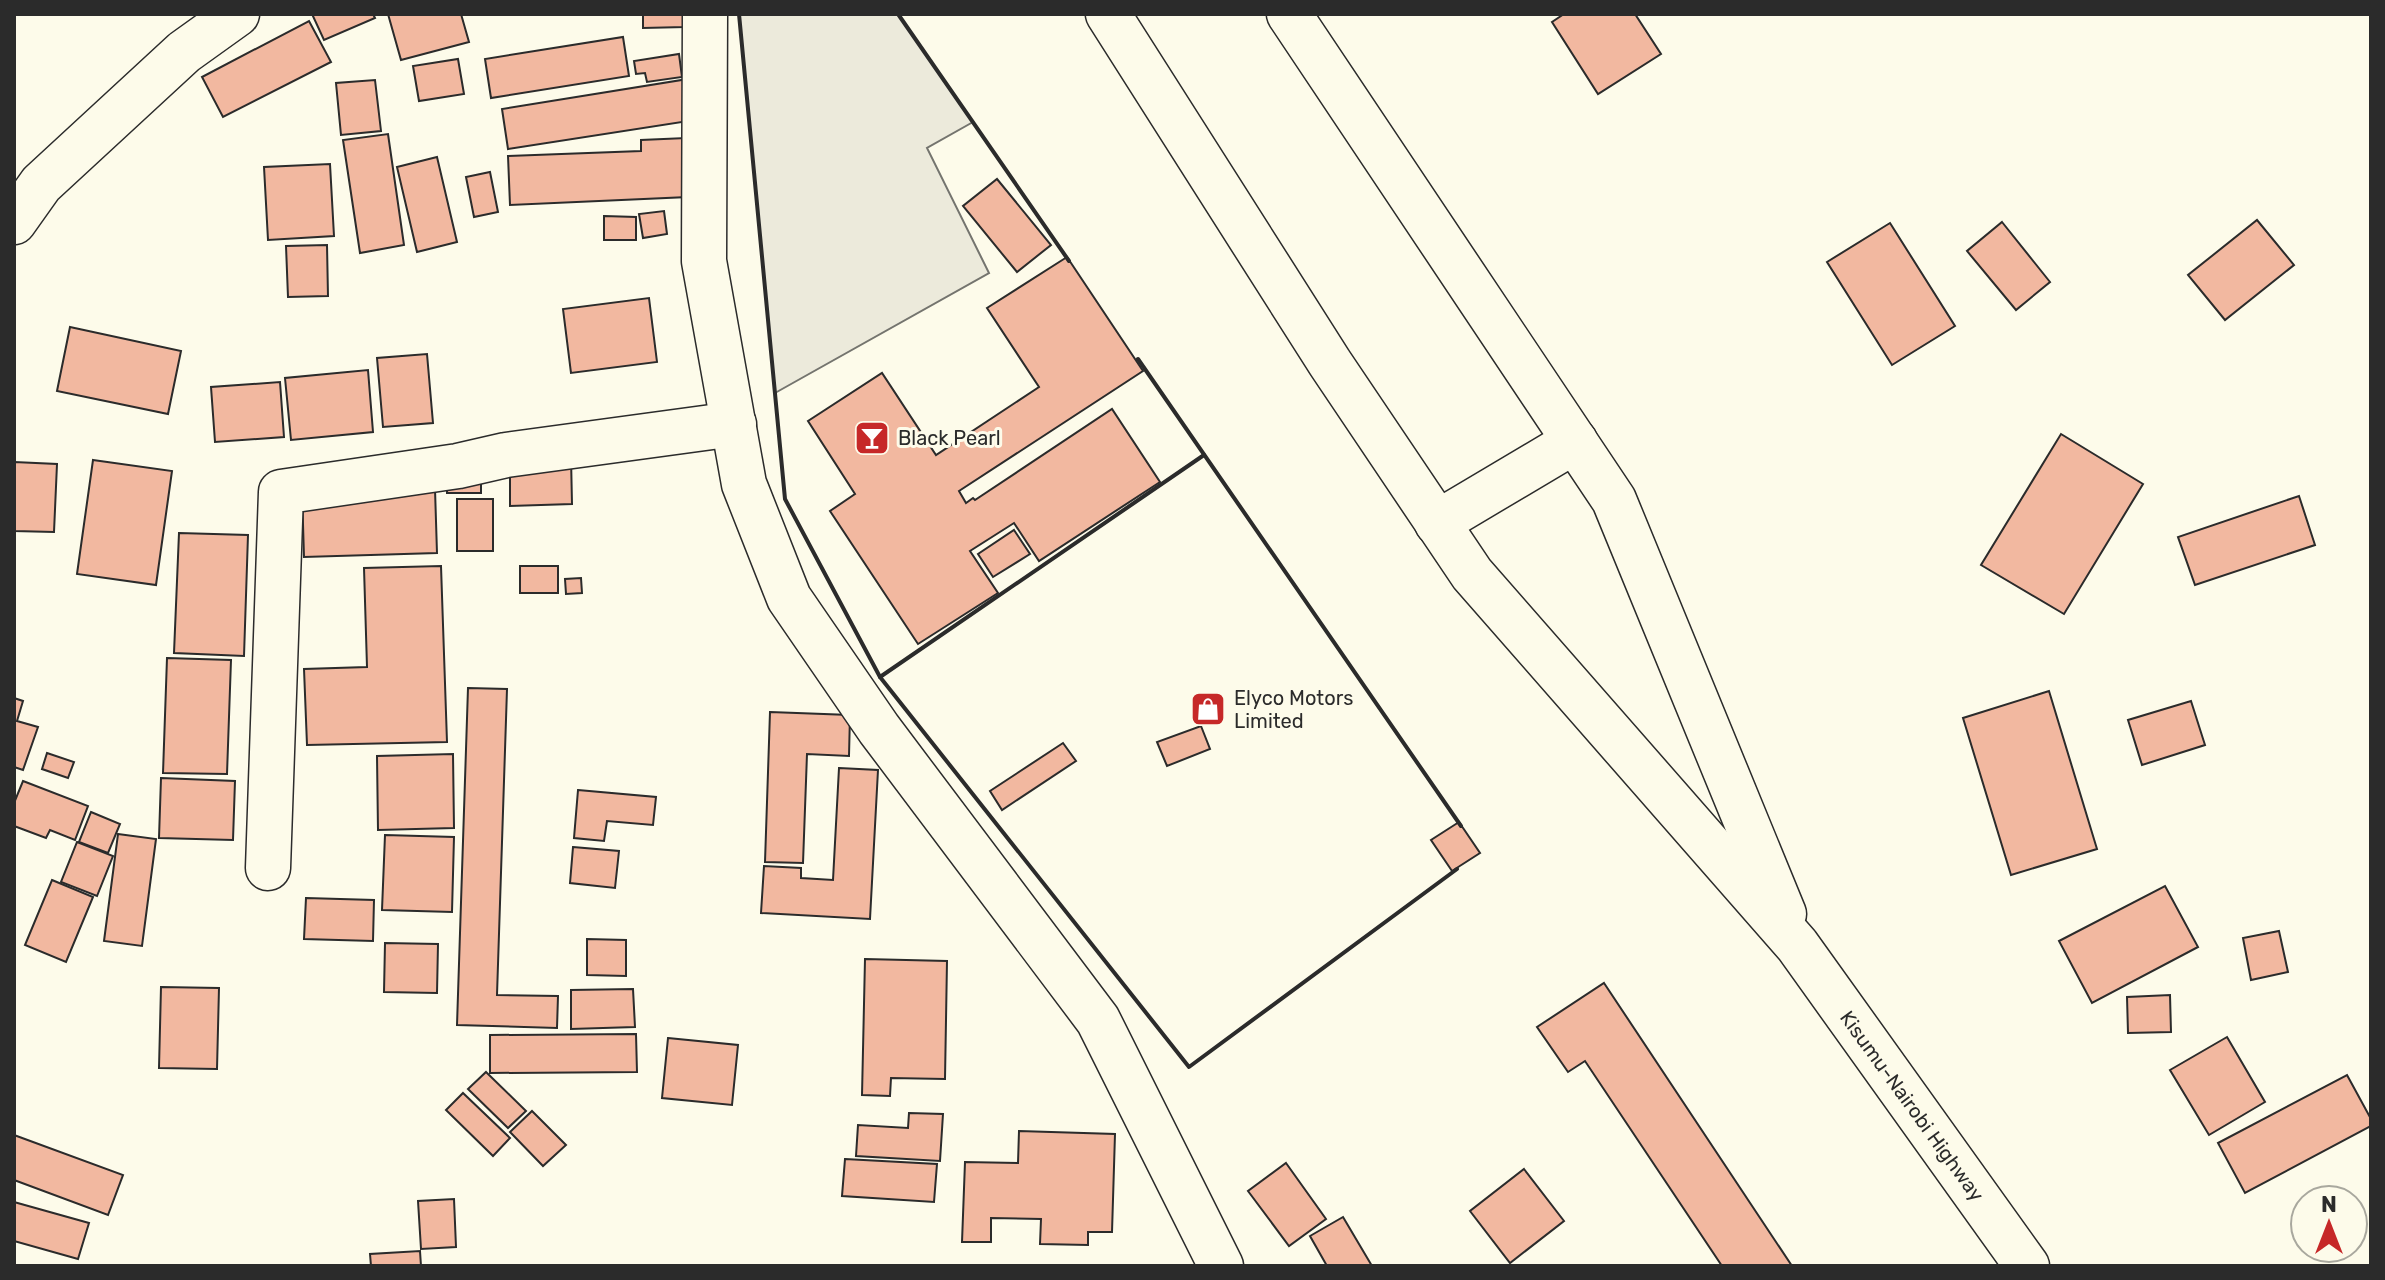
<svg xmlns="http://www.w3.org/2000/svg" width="2385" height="1280" font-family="Rubik,sans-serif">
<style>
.parking{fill:#eceadb;stroke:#74746e;stroke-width:2}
.building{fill:#f2b8a0;stroke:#2b2b2b;stroke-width:2}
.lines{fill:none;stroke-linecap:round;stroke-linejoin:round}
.minor-casing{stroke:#2b2b2b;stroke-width:47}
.trunk-casing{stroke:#2b2b2b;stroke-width:47}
.minor{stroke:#fdfbea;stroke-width:44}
.trunk{stroke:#fdfbea;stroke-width:44}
.wall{stroke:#2b2b2b;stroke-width:4}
.labels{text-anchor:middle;stroke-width:6;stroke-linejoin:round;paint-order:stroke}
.poi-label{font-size:20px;fill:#2b2b2b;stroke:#fdfbea;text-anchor:start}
.street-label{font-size:20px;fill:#2b2b2b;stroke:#fdfbea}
</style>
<rect width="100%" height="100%" fill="#fdfbea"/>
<path class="parking" d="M739 14H898L973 122 927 148 989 273 775 393Z"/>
<g class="building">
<path d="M312 14H373L375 18 324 40Z"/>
<path d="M388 14H461L469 42 401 60Z"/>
<path d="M643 14H685V27L643 28Z"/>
<path d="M1564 14H1635L1661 54 1598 94 1552 22Z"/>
<path d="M309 21 331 62 223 117 202 77Z"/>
<path d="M623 37 629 76 491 98 485 59Z"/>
<path d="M679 54 682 77 647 82 645 73 636 74 634 61Z"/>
<path d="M458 59 464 94 419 101 413 66Z"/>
<path d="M688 79 695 120 508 149 502 109Z"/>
<path d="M375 80 381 131 341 135 336 83Z"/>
<path d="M388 134 404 245 360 253 343 140Z"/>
<path d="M686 138 688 197 510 205 508 156 641 151V140Z"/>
<path d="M437 157 457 242 417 252 397 167Z"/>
<path d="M330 164 334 236 268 240 264 167Z"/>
<path d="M490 172 498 212 474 217 466 177Z"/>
<path d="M997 179 1051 245 1017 272 963 206Z"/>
<path d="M664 211 667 234 643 238 639 214Z"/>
<path d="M604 216 636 217V240H604Z"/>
<path d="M2257 220 2294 265 2225 320 2188 275Z"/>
<path d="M2002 222 2050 282 2016 310 1967 251Z"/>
<path d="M1890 223 1955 326 1892 365 1827 262Z"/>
<path d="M327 245 328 296 288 297 286 246Z"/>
<path d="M1067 257 1143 371 959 491 966 503 973 498 975 500 1112 409 1160 482 1039 561 1014 523 970 551 998 593 918 644 830 511 855 494 808 421 882 373 936 455 1039 387 987 308Z"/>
<path d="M649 298 657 362 571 373 563 309Z"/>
<path d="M70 327 181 351 168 414 57 391Z"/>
<path d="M427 354 433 423 383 427 377 358Z"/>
<path d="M368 370 373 432 291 440 285 378Z"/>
<path d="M280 382 284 437 215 442 211 387Z"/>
<path d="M2061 434 2143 484 2064 614 1981 565Z"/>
<path d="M571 457 572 504 510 506V459Z"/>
<path d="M93 460 172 471 156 585 77 574Z"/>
<path d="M14 462 57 464 54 532 14 531Z"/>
<path d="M481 477V493H447V478Z"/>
<path d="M435 489 437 553 304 557 302 492Z"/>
<path d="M2299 496 2315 545 2195 585 2178 537Z"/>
<rect x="457" y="499" width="36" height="52"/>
<path d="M1014 530 1030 554 993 577 978 554Z"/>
<path d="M179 533 248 535 244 656 174 653Z"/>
<path d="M441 566 447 742 307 745 304 669 367 667 364 568Z"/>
<rect x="520" y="566" width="38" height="27"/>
<path d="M581 578 582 593 566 594 565 579Z"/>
<path d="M167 658 231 660 227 774 163 773Z"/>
<path d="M468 688 507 689 497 995 558 996 557 1028 457 1025Z"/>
<path d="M2049 691 2097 849 2011 875 1963 718Z"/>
<path d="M14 698 23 701 17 721 38 727 23 770 14 767Z"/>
<path d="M2191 701 2205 745 2142 765 2128 720Z"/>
<path d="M770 712 850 715 849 756 807 754 803 863 765 862Z"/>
<path d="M1201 726 1210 749 1167 766 1157 742Z"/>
<path d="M1063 743 1076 761 1002 810 990 791Z"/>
<path d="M47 753 74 762 68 778 42 769Z"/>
<path d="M453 754 454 828 378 830 377 756Z"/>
<path d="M839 768 878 770 870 919 761 913 764 866 801 868V878L833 880Z"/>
<path d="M161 778 235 781 233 840 159 838Z"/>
<path d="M23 781 88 806 75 840 50 830 46 838 14 826V803Z"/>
<path d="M578 790 656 797 653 825 607 821 604 841 574 838Z"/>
<path d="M91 812 120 824 108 853 79 842Z"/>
<path d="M1459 822 1480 853 1452 871 1431 840Z"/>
<path d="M118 834 156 839 142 946 104 941Z"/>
<path d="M385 835 454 837 452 912 382 910Z"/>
<path d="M77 842 113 856 97 896 61 882Z"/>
<path d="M573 847 619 851 615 888 570 883Z"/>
<path d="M52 880 93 897 66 962 25 945Z"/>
<path d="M2165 886 2198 947 2092 1003 2059 941Z"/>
<path d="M306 898 374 900 373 941 304 939Z"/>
<path d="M2279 931 2288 972 2251 980 2243 938Z"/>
<path d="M587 939 626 940V976L587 975Z"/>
<path d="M385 943 438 944 437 993 384 992Z"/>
<path d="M865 959 947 961 945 1079 891 1078 890 1096 862 1095Z"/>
<path d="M1604 983 1792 1266H1722L1585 1061 1568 1072 1537 1027Z"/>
<path d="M161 987 219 988 217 1069 159 1068Z"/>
<path d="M633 989 635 1027 571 1029V990Z"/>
<path d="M2170 995 2171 1032 2128 1033 2127 997Z"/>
<path d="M636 1034 637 1072 490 1073V1035Z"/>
<path d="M2227 1037 2265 1102 2209 1135 2170 1070Z"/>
<path d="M668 1038 738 1045 732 1105 662 1098Z"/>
<path d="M486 1072 526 1111 508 1128 468 1089Z"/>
<path d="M2347 1075 2371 1119V1126L2245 1193 2218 1143Z"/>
<path d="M463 1093 510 1138 493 1156 446 1110Z"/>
<path d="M532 1111 566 1145 543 1166 510 1132Z"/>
<path d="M909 1113 943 1114 940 1161 856 1156 858 1125 908 1128Z"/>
<path d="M1019 1131 1115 1134 1112 1232H1088V1245L1040 1244 1041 1219 991 1218V1242H962L965 1162 1018 1163Z"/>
<path d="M14 1135 123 1175 108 1215 14 1180Z"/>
<path d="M845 1159 937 1164 934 1202 842 1196Z"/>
<path d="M1286 1163 1326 1219 1289 1246 1248 1191Z"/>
<path d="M1524 1169 1564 1221 1510 1263 1470 1211Z"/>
<path d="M454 1199 456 1247 421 1249 418 1201Z"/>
<path d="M14 1202 89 1223 78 1259 14 1241Z"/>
<path d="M1343 1217 1372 1266H1327L1310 1236Z"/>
<path d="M420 1251 421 1266H371L370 1254Z"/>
</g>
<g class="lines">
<g class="minor-casing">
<g id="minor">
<path d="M705 14 704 261 744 484 789 598 879 729 1098 1020 1221 1266"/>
<path d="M14 222 41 184 184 52 237 14"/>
<path d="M268 868 281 492 458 466 506 455 734 424"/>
</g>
</g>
<g class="trunk-casing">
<g id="trunk">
<path d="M1108 14 1330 363 1472 574 1797 945 2027 1266"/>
<path d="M1289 14 1614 500 1784 914"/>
<path d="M1437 523 1575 441"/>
</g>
</g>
<use href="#minor" class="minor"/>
<use href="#trunk" class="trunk"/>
<g class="wall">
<path d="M739 14 785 499 880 677 1189 1067 1457 869"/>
<path d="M898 14 1069 261"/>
<path d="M1138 359 1461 826"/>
<path d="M880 677 1204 455"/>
</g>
</g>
<defs>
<g id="bar-square" transform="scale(1.8)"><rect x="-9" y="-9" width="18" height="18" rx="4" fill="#c62828" stroke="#fdfbea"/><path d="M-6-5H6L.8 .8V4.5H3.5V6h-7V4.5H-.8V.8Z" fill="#fff"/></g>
<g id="shop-square" transform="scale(1.8)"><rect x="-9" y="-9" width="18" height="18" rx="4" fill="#c62828" stroke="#fdfbea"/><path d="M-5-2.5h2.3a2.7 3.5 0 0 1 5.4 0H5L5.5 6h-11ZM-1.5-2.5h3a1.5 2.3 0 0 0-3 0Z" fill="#fff"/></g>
</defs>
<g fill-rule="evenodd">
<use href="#bar-square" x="872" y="438"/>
<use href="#shop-square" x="1208" y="709"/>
</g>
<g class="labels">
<g class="poi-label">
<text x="898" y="445">Black Pearl</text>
<text x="1234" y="705">Elyco Motors<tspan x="1234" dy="23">Limited</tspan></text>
</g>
<g class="street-label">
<text transform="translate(1912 1106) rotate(54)" y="7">Kisumu-Nairobi Highway</text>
</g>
</g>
<rect width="2385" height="1280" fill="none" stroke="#2b2b2b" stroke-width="32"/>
<g transform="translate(2329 1224)"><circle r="38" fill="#fdfbea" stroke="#a9a89e" stroke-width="2"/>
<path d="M0-6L14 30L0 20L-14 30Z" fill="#c62828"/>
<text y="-12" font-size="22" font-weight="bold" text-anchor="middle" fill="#2b2b2b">N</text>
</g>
</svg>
